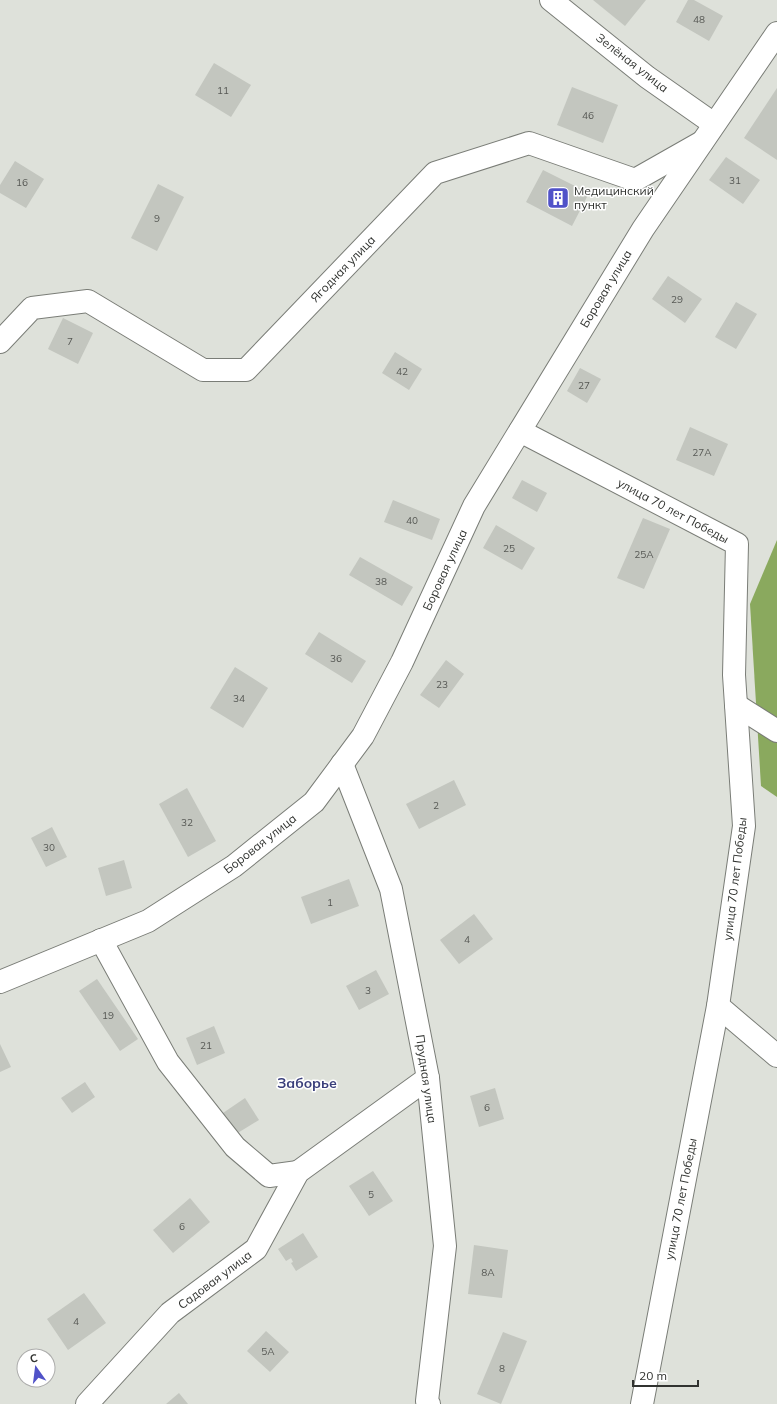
<svg xmlns="http://www.w3.org/2000/svg" width="777" height="1404" font-family="Mulish,sans-serif">
<style>
.forest{fill:#8aa95e}
.building{fill:#c3c6bf}
.lines{fill:none;stroke-linecap:round;stroke-linejoin:round}
.minor-casing{stroke:#7a7d77;stroke-width:24}
.major-casing{stroke:#7a7d77;stroke-width:24}
.minor{stroke:#fff;stroke-width:22}
.major{stroke:#fff;stroke-width:22}
.labels{text-anchor:middle;stroke-width:3;stroke-linejoin:round;paint-order:stroke}
.number-label{font-size:10px;fill:#565854}
.street-label{font-size:12px;fill:#313330;stroke:#fff}
.poi-label{font-size:12px;fill:#313330;stroke:#fff;text-anchor:start}
.quarter-label{font-size:14px;font-weight:bold;fill:#3a3f7b;stroke:#fff}
</style>
<rect width="100%" height="100%" fill="#dee1da"/>
<path class="forest" d="M777 540V797L761 786 750 604Z"/>
<g class="building">
<path d="M593 0H646L625 26Z"/>
<path d="M688 0H694L723 16 709 41 676 22Z"/>
<path d="M214 63 251 85 231 117 195 95Z"/>
<path d="M572 87 618 105 603 143 557 125Z"/>
<path d="M777 88V160L744 138Z"/>
<path d="M726 157 760 180 743 204 709 180Z"/>
<path d="M15 161 44 179 26 208 0 193V185Z"/>
<path d="M543 170 589 193 572 226 526 202Z"/>
<path d="M158 184 184 197 157 251 131 238Z"/>
<path d="M668 276 702 299 685 323 652 299Z"/>
<path d="M736 302 757 314 736 349 715 337Z"/>
<path d="M63 318 93 333 78 364 48 349Z"/>
<path d="M395 352 422 369 409 390 382 373Z"/>
<path d="M580 368 601 379 587 403 567 391Z"/>
<path d="M690 427 728 444 714 476 676 460Z"/>
<path d="M522 480 547 493 537 512 512 498Z"/>
<path d="M393 500 440 519 432 540 384 522Z"/>
<path d="M643 518 670 529 644 589 617 578Z"/>
<path d="M496 525 535 548 522 570 483 548Z"/>
<path d="M360 557 413 587 402 606 349 575Z"/>
<path d="M319 632 366 661 352 683 305 654Z"/>
<path d="M446 660 464 674 439 708 420 695Z"/>
<path d="M235 667 268 688 243 728 210 708Z"/>
<path d="M454 780 466 805 419 829 406 804Z"/>
<path d="M187 788 216 841 188 857 159 804Z"/>
<path d="M52 827 67 857 46 867 31 838Z"/>
<path d="M124 860 132 888 106 896 98 868Z"/>
<path d="M349 879 359 906 311 924 301 897Z"/>
<path d="M474 914 493 939 459 964 440 940Z"/>
<path d="M376 970 389 994 359 1010 346 986Z"/>
<path d="M97 979 138 1039 120 1051 79 991Z"/>
<path d="M214 1026 225 1053 197 1065 186 1038Z"/>
<path d="M0 1044 11 1067 0 1072Z"/>
<path d="M85 1082 95 1097 72 1113 61 1098Z"/>
<path d="M495 1088 504 1119 479 1127 470 1096Z"/>
<path d="M245 1098 259 1120 236 1134 223 1113Z"/>
<path d="M373 1171 393 1201 369 1216 349 1186Z"/>
<path d="M190 1198 210 1222 173 1253 153 1230Z"/>
<path d="M303 1233 318 1257 296 1271 291 1263 293 1262 291 1258 286 1261 278 1249Z"/>
<path d="M474 1245 508 1250 502 1298 468 1294Z"/>
<path d="M84 1293 106 1323 68 1350 47 1319Z"/>
<path d="M266 1331 289 1352 270 1372 247 1351Z"/>
<path d="M503 1332 527 1341 501 1404 477 1394Z"/>
<path d="M179 1393 188 1404H166Z"/>
</g>
<g class="lines">
<g class="minor-casing">
<g id="minor">
<path d="M551 0 647 77 714 124"/>
<path d="M0 342 32 308 88 301 203 370H246L435 173 529 143 635 180 702 142"/>
<path d="M520 431 737 544 734 675 744 826 718 1006 642 1404"/>
<path d="M736 705 777 731"/>
<path d="M342 764 391 889 428 1078 445 1246 427 1401 429 1404"/>
<path d="M101 940 168 1062 235 1147 269 1176 298 1172"/>
<path d="M718 1006 777 1056"/>
<path d="M87 1404 170 1313 256 1249 298 1172 428 1078"/>
</g>
</g>
<g class="major-casing">
<path id="major" d="M0 982 148 921 234 866 314 802 363 736 402 662 474 506 643 229 777 33"/>
</g>
<use href="#minor" class="minor"/>
<use href="#major" class="major"/>
</g>
<defs>
<g id="building-square" transform="scale(1.15)"><rect x="-9" y="-9" width="18" height="18" rx="4" fill="#5052c8" stroke="#fff"/><path d="M-4-6H4V6H1V3H-1V6H-4ZM-2.5-4.3h1.7v1.8h-1.7ZM.8-4.3h1.7v1.8H.8ZM-2.5-1h1.7V.8h-1.7ZM.8-1h1.7V.8H.8Z" fill="#fff"/></g>
</defs>
<g fill-rule="evenodd">
<use href="#building-square" x="558" y="198"/>
</g>
<g class="labels">
<g class="number-label">
<text x="699" y="23">48</text>
<text x="223" y="94">11</text>
<text x="588" y="119">46</text>
<text x="735" y="184">31</text>
<text x="22" y="186">16</text>
<text x="157" y="222">9</text>
<text x="677" y="303">29</text>
<text x="70" y="345">7</text>
<text x="402" y="375">42</text>
<text x="584" y="389">27</text>
<text x="702" y="456">27А</text>
<text x="412" y="524">40</text>
<text x="509" y="552">25</text>
<text x="644" y="558">25А</text>
<text x="381" y="585">38</text>
<text x="336" y="662">36</text>
<text x="442" y="688">23</text>
<text x="239" y="702">34</text>
<text x="436" y="809">2</text>
<text x="187" y="826">32</text>
<text x="49" y="851">30</text>
<text x="330" y="906">1</text>
<text x="467" y="943">4</text>
<text x="368" y="994">3</text>
<text x="108" y="1019">19</text>
<text x="206" y="1049">21</text>
<text x="487" y="1111">6</text>
<text x="371" y="1198">5</text>
<text x="182" y="1230">6</text>
<text x="488" y="1276">8А</text>
<text x="76" y="1325">4</text>
<text x="268" y="1355">5А</text>
<text x="502" y="1372">8</text>
</g>
<g class="street-label">
<text transform="translate(632 63) rotate(38)" y="4">Зелёная улица</text>
<text transform="translate(343 269) rotate(-46)" y="4">Ягодная улица</text>
<text transform="translate(606 289) rotate(-59)" y="4">Боровая улица</text>
<text transform="translate(673 511) rotate(28)" y="4">улица 70 лет Победы</text>
<text transform="translate(445 570) rotate(-65)" y="4">Боровая улица</text>
<text transform="translate(260 844) rotate(-38)" y="4">Боровая улица</text>
<text transform="translate(735 879) rotate(-83)" y="4">улица 70 лет Победы</text>
<text transform="translate(426 1079) rotate(82)" y="4">Прудная улица</text>
<text transform="translate(681 1199) rotate(-79)" y="4">улица 70 лет Победы</text>
<text transform="translate(215 1280) rotate(-37)" y="4">Садовая улица</text>
</g>
<g class="poi-label">
<text x="574" y="195">Медицинский<tspan x="574" dy="14">пункт</tspan></text>
</g>
<g class="quarter-label">
<text x="307" y="1088">Заборье</text>
</g>
</g>
<g transform="translate(36 1368) rotate(346)"><circle r="19" fill="#ffffff" stroke="#adadac"/>
<path d="M0-3L7 15L0 10L-7 15Z" fill="#5052c8"/>
<text y="-6" font-size="11" font-weight="bold" text-anchor="middle" fill="#313330">С</text>
</g>
<path d="M633 1380v6h65v-6" fill="none" stroke="#313330" stroke-width="2"/>
<text x="639" y="1380" font-size="12" fill="#313330" stroke="#ffffff" stroke-width="3" paint-order="stroke">20 m</text>
</svg>
